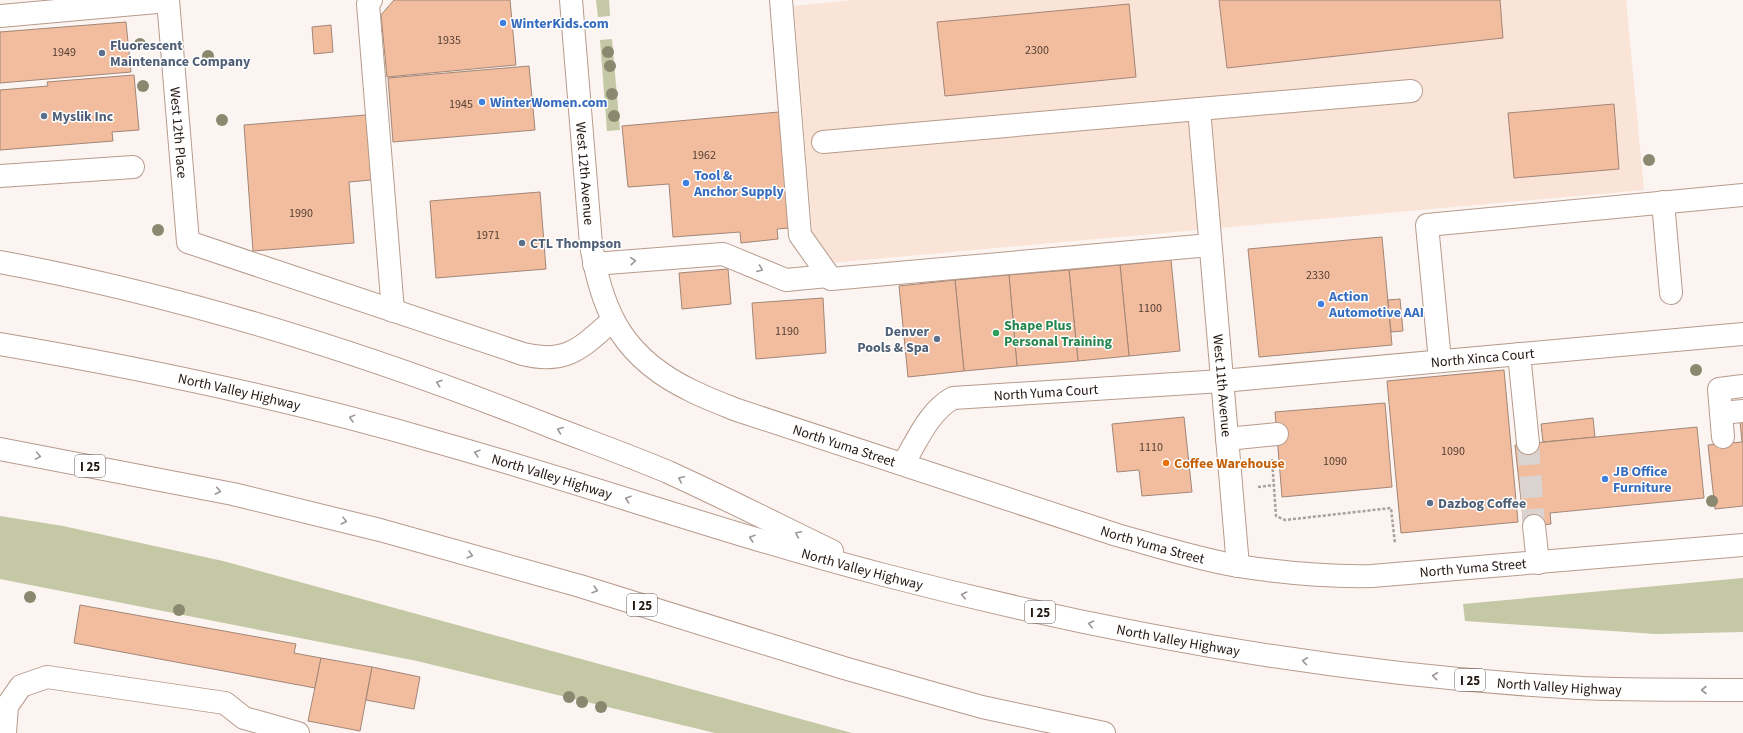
<svg xmlns="http://www.w3.org/2000/svg" width="1743" height="733" font-family="'Source Sans 3',sans-serif">
<style>
.built{fill:#fae4d7}
.green{fill:#c4c8a4}
.building{fill:#f2bd9f;stroke:#a28677}
.lines{fill:none;stroke-linecap:round;stroke-linejoin:round}
.minor-tunnel{stroke:#dad3cf;stroke-width:22;stroke-dasharray:22 11;stroke-linecap:butt}
.minor-casing{stroke:#b79b8b;stroke-width:24}
.highway-casing{stroke:#b79b8b;stroke-width:24}
.path{stroke:#a8a09c;stroke-width:2.5;stroke-dasharray:3 2;stroke-linecap:butt}
.minor{stroke:#fff;stroke-width:22}
.highway{stroke:#fff;stroke-width:22}
.tree{fill:#8a896f}
.oneway{stroke:#9c9794}
.shop-dot{fill:#3f7fe0;stroke:#fff;stroke-width:1.5}
.service-dot{fill:#5c6f8a;stroke:#fff;stroke-width:1.5}
.leisure-dot{fill:#2e9e5b;stroke:#fff;stroke-width:1.5}
.food-dot{fill:#e8710a;stroke:#fff;stroke-width:1.5}
.labels{text-anchor:middle;stroke-width:3;stroke-linejoin:round;paint-order:stroke}
.number-label{font-size:12px;fill:#564034}
.shield{fill:#fff;stroke:#645d58;stroke-width:1}
.shield-label{font-size:13px;font-weight:bold;fill:#221711}
.shop-label{font-size:14px;font-weight:bold;fill:#366cbe;stroke:#fff;text-anchor:start}
.service-label{font-size:14px;font-weight:bold;fill:#4e5e75;stroke:#fff;text-anchor:start}
.street-label{font-size:14px;fill:#221711;stroke:#fff}
.leisure-label{font-size:14px;font-weight:bold;fill:#27864d;stroke:#fff;text-anchor:start}
.food-label{font-size:14px;font-weight:bold;fill:#c56008;stroke:#fff;text-anchor:start}
</style>
<rect width="100%" height="100%" fill="#fbf4f1"/>
<path class="built" d="M852 0H1626L1644 190 829 263 813 240 794 6Z"/>
<g class="green">
<path d="M596 0H609L610 16 598 17Z"/>
<path d="M612 39 620 130 607 131 600 40Z"/>
<path d="M0 516 63 526 223 561 852 733H715L417 661 0 579Z"/>
<path d="M1743 578V632L1656 634 1465 621 1463 604Z"/>
</g>
<g class="building">
<path d="M394 0H510L516 65 387 77 381 15Z"/>
<path d="M1219 0H1500L1503 38 1227 68Z"/>
<path d="M1129 4 1136 77 945 96 937 22Z"/>
<path d="M126 22 131 72 0 83V32Z"/>
<path d="M331 25 333 52 314 54 312 27Z"/>
<path d="M529 66 535 130 393 142 388 78Z"/>
<path d="M134 75 139 130 112 132 113 141 0 150V90L48 86 47 82Z"/>
<path d="M1614 104 1619 169 1514 178 1508 113Z"/>
<path d="M779 112 789 228 777 229 778 239 741 243 740 232 673 237 669 184 628 187 622 126Z"/>
<path d="M366 115 371 180 349 182 354 243 253 251 244 125Z"/>
<path d="M540 192 546 269 436 278 430 201Z"/>
<path d="M1382 237 1392 345 1259 357 1248 249Z"/>
<path d="M1171 260 1180 351 1129 356 1120 265Z"/>
<path d="M1120 265 1129 356 1078 361 1069 270Z"/>
<path d="M728 269 731 304 682 309 679 273Z"/>
<path d="M1069 270 1078 361 1017 366 1009 275Z"/>
<path d="M1009 275 1017 366 964 371 955 280Z"/>
<path d="M955 280 964 371 908 377 899 286Z"/>
<path d="M823 298 826 353 756 359 752 303Z"/>
<path d="M1400 299 1403 331 1391 332 1388 300Z"/>
<path d="M1504 370 1518 522 1401 533 1387 381Z"/>
<path d="M1385 403 1392 487 1282 497 1275 412Z"/>
<path d="M1184 417 1192 492 1142 496 1139 470 1117 472 1112 424Z"/>
<path d="M1593 418 1595 437 1543 442 1541 424Z"/>
<path d="M1740 421H1743V506L1715 509 1708 445 1742 442Z"/>
<path d="M1697 427 1704 498 1550 513 1551 524 1524 527 1515 445Z"/>
<path d="M80 605 296 644 294 653 321 658 315 688 74 643Z"/>
<path d="M321 658 372 667 360 731 308 721Z"/>
<path d="M372 667 420 677 414 709 366 700Z"/>
</g>
<g class="lines">
<path class="minor-tunnel" d="M1528 443 1534 526"/>
<g class="minor-casing">
<g id="minor">
<path id="s1" d="M168 0 188 242 523 354C567 365 582 347 613 320"/>
<path d="M371 0 368 4 393 311"/>
<path id="s2" d="M571 0 591 244C602 315 625 359 692 391 706 398 722 404 737 410L1117 535C1157 546 1198 559 1238 566 1283 573 1327 577 1372 576L1743 545"/>
<path d="M781 0 800 235 831 279 1210 245"/>
<path d="M0 16 168 1"/>
<path d="M1199 109 1411 91"/>
<path id="s3" d="M823 142 1199 109 1238 566"/>
<path d="M0 176 133 167"/>
<path d="M1663 202 1671 293"/>
<path d="M594 264 723 254 786 280 828 276"/>
<path d="M1519 354 1528 443"/>
<path d="M1440 361 1427 225 1743 195"/>
<path d="M1721 413 1743 411"/>
<path d="M1723 437 1719 389 1743 386"/>
<path d="M1227 439 1277 434"/>
<path id="s4" d="M903 464C917 441 929 411 953 398L1222 381 1743 334"/>
<path d="M1534 526 1538 563"/>
<path d="M5 733 7 706 21 686 47 677 225 703 244 718 298 733"/>
</g>
</g>
<g class="highway-casing">
<g id="highway">
<path d="M0 262C189 297 374 356 552 427 591 442 630 456 668 472 723 497 778 525 832 551"/>
<path id="s5" d="M0 344C148 369 293 400 437 442 587 484 733 536 884 575 1106 633 1334 674 1564 687 1623 691 1683 689 1743 690"/>
<path d="M0 449 233 494 380 530 580 586 844 668 918 689 982 707 1104 733"/>
</g>
</g>
<g class="path">
<path d="M1272 459 1276 516 1285 520 1391 508 1395 544"/>
<path d="M1258 487 1274 485"/>
</g>
<use href="#minor" class="minor"/>
<use href="#highway" class="highway"/>
</g>
<g class="tree">
<circle cx="140" cy="44" r="6"/>
<circle cx="608" cy="52" r="6"/>
<circle cx="208" cy="56" r="6"/>
<circle cx="610" cy="66" r="6"/>
<circle cx="143" cy="86" r="6"/>
<circle cx="612" cy="94" r="6"/>
<circle cx="614" cy="116" r="6"/>
<circle cx="222" cy="120" r="6"/>
<circle cx="1649" cy="160" r="6"/>
<circle cx="158" cy="230" r="6"/>
<circle cx="1696" cy="370" r="6"/>
<circle cx="1712" cy="501" r="6"/>
<circle cx="30" cy="597" r="6"/>
<circle cx="179" cy="610" r="6"/>
<circle cx="569" cy="697" r="6"/>
<circle cx="582" cy="702" r="6"/>
<circle cx="601" cy="707" r="6"/>
</g>
<defs><path id="oneway-chevron" d="M-2-3.5L2.5 0L-2 3.5" fill="none" stroke-width="1.6" stroke-linecap="round" stroke-linejoin="round"/></defs>
<g class="oneway">
<use href="#oneway-chevron" transform="translate(633 261) rotate(-5)"/>
<use href="#oneway-chevron" transform="translate(760 269) rotate(22)"/>
<use href="#oneway-chevron" transform="translate(439 383) rotate(-161)"/>
<use href="#oneway-chevron" transform="translate(352 418) rotate(-165)"/>
<use href="#oneway-chevron" transform="translate(560 430) rotate(-158)"/>
<use href="#oneway-chevron" transform="translate(477 453) rotate(-164)"/>
<use href="#oneway-chevron" transform="translate(38 456) rotate(10)"/>
<use href="#oneway-chevron" transform="translate(681 479) rotate(-155)"/>
<use href="#oneway-chevron" transform="translate(218 491) rotate(11)"/>
<use href="#oneway-chevron" transform="translate(628 499) rotate(-162)"/>
<use href="#oneway-chevron" transform="translate(344 521) rotate(14)"/>
<use href="#oneway-chevron" transform="translate(798 534) rotate(-155)"/>
<use href="#oneway-chevron" transform="translate(752 538) rotate(-162)"/>
<use href="#oneway-chevron" transform="translate(470 555) rotate(16)"/>
<use href="#oneway-chevron" transform="translate(595 590) rotate(17)"/>
<use href="#oneway-chevron" transform="translate(964 595) rotate(-167)"/>
<use href="#oneway-chevron" transform="translate(1091 624) rotate(-168)"/>
<use href="#oneway-chevron" transform="translate(1305 661) rotate(-172)"/>
<use href="#oneway-chevron" transform="translate(1435 676) rotate(-174)"/>
<use href="#oneway-chevron" transform="translate(1704 690) rotate(-180)"/>
</g>
<g class="shop-dot">
<circle cx="503" cy="23" r="4"/>
<circle cx="482" cy="102" r="4"/>
<circle cx="686" cy="183" r="4"/>
<circle cx="1321" cy="304" r="4"/>
<circle cx="1605" cy="479" r="4"/>
</g>
<g class="service-dot">
<circle cx="102" cy="53" r="4"/>
<circle cx="44" cy="116" r="4"/>
<circle cx="522" cy="243" r="4"/>
<circle cx="937" cy="339" r="4"/>
<circle cx="1430" cy="503" r="4"/>
</g>
<circle class="leisure-dot" cx="996" cy="333" r="4"/>
<circle class="food-dot" cx="1166" cy="463" r="4"/>
<g class="labels">
<g class="number-label">
<text x="449" y="44">1935</text>
<text x="1037" y="54">2300</text>
<text x="64" y="56">1949</text>
<text x="461" y="108">1945</text>
<text x="704" y="159">1962</text>
<text x="301" y="217">1990</text>
<text x="488" y="239">1971</text>
<text x="1318" y="279">2330</text>
<text x="1150" y="312">1100</text>
<text x="787" y="335">1190</text>
<text x="1151" y="451">1110</text>
<text x="1453" y="455">1090</text>
<text x="1335" y="465">1090</text>
</g>
<g class="shield">
<rect x="75" y="455" width="30" height="22" rx="3"/>
<rect x="627" y="594" width="30" height="22" rx="3"/>
<rect x="1025" y="601" width="30" height="22" rx="3"/>
<rect x="1455" y="669" width="30" height="22" rx="3"/>
</g>
<g class="shield-label">
<text x="90" y="471">I 25</text>
<text x="642" y="610">I 25</text>
<text x="1040" y="617">I 25</text>
<text x="1470" y="685">I 25</text>
</g>
<g class="shop-label">
<text x="511" y="28">WinterKids.com</text>
<text x="490" y="107">WinterWomen.com</text>
<text x="694" y="180">Tool &amp;<tspan x="694" dy="16">Anchor Supply</tspan></text>
<text x="1329" y="301">Action<tspan x="1329" dy="16">Automotive AAI</tspan></text>
<text x="1613" y="476">JB Office<tspan x="1613" dy="16">Furniture</tspan></text>
</g>
<g class="service-label">
<text x="110" y="50">Fluorescent<tspan x="110" dy="16">Maintenance Company</tspan></text>
<text x="52" y="121">Myslik Inc</text>
<text x="530" y="248">CTL Thompson</text>
<text x="929" y="336" text-anchor="end">Denver<tspan x="929" dy="16">Pools &amp; Spa</tspan></text>
<text x="1438" y="508">Dazbog Coffee</text>
</g>
<g class="street-label">
<text dy="5" stroke="none"><textPath href="#s1" startOffset="133">West 12th Place</textPath></text>
<text dy="5" stroke="none"><textPath href="#s2" startOffset="174">West 12th Avenue</textPath></text>
<text dy="5" stroke="none"><textPath href="#s4" startOffset="615">North Xinca Court</textPath></text>
<text dy="5" stroke="none"><textPath href="#s3" startOffset="655">West 11th Avenue</textPath></text>
<text dy="5" stroke="none"><textPath href="#s5" startOffset="244">North Valley Highway</textPath></text>
<text dy="5" stroke="none"><textPath href="#s4" startOffset="177">North Yuma Court</textPath></text>
<text dy="5" stroke="none"><textPath href="#s2" startOffset="594">North Yuma Street</textPath></text>
<text dy="5" stroke="none"><textPath href="#s5" startOffset="568">North Valley Highway</textPath></text>
<text dy="5" stroke="none"><textPath href="#s2" startOffset="918">North Yuma Street</textPath></text>
<text dy="5" stroke="none"><textPath href="#s2" startOffset="1242">North Yuma Street</textPath></text>
<text dy="5" stroke="none"><textPath href="#s5" startOffset="892">North Valley Highway</textPath></text>
<text dy="5" stroke="none"><textPath href="#s5" startOffset="1216">North Valley Highway</textPath></text>
<text dy="5" stroke="none"><textPath href="#s5" startOffset="1600">North Valley Highway</textPath></text>
</g>
<g class="leisure-label">
<text x="1004" y="330">Shape Plus<tspan x="1004" dy="16">Personal Training</tspan></text>
</g>
<g class="food-label">
<text x="1174" y="468">Coffee Warehouse</text>
</g>
</g>
</svg>
